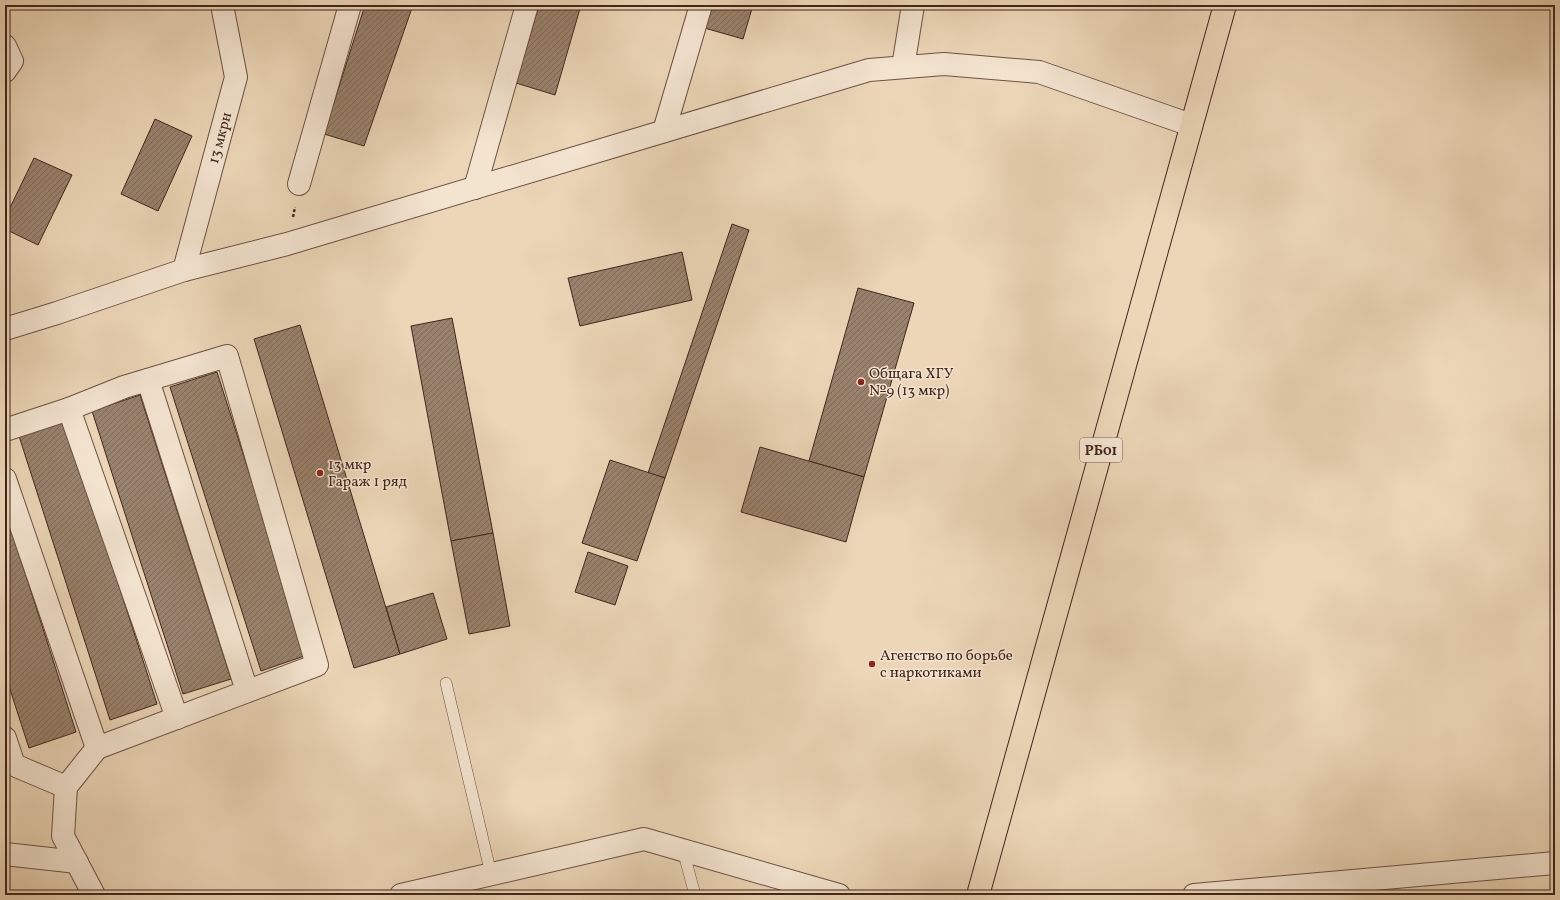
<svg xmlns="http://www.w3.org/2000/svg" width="1560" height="900" font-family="Vollkorn,serif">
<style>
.building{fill:url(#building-hatch);stroke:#40261d}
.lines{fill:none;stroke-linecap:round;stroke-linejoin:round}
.service-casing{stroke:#6b5244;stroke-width:12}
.minor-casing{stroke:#6b5244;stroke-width:24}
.tertiary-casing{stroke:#6b5244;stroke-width:24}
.trunk-casing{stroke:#40261d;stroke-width:24}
.path{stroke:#40261d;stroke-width:2.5;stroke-dasharray:3 2;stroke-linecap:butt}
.service{stroke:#f3e4d0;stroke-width:11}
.minor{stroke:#f3e4d0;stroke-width:22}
.tertiary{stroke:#f3e4d0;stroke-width:22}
.trunk{stroke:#ecd6b7;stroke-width:22}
.poi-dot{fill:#8f2418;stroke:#f3e4d0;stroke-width:1.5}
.labels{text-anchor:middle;stroke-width:3;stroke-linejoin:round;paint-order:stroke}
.shield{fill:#f3e4d0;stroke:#765f53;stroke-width:1}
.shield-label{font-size:14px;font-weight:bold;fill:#40261d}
.street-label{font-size:15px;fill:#40261d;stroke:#f3e4d0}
.poi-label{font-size:15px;fill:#40261d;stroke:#f3e4d0;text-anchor:start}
</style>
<defs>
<pattern id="building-hatch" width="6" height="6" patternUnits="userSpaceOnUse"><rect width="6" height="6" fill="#99826d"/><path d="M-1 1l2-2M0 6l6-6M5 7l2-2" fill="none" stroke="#7e6a59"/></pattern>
</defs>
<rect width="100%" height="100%" fill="#ecd6b7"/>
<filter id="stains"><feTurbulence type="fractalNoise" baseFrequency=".005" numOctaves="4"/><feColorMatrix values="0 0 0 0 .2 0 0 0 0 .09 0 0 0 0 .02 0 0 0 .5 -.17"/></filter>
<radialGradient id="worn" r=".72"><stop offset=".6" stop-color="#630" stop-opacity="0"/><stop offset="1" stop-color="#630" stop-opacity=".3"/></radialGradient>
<g class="building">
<path d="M365 5H413L364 146 324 134Z"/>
<path d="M539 5H581L555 95 516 83Z"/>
<path d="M708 5H753L743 39 701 27Z"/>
<path d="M155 119 192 136 158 211 121 194Z"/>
<path d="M34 158 72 175 38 245 5 229V218Z"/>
<path d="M732 224 749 230 665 478 648 473Z"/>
<path d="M682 252 692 300 580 326 568 278Z"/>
<path d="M858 288 914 303 864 477 809 461Z"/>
<path d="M452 318 493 533 451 541 411 326Z"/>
<path d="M300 325 400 654 354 668 254 339Z"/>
<path d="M217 372 307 655 261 671 170 387Z"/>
<path d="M140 395 231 679 183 694 92 411Z"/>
<path d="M66 421 157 704 110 720 19 436Z"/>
<path d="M760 447 864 477 846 542 741 512Z"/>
<path d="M610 460 665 478 637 561 582 543Z"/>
<path d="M5 510 76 732 29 748 5 674Z"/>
<path d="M493 533 510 626 469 634 451 541Z"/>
<path d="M588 552 628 566 615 605 575 592Z"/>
<path d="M433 593 447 639 400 654 386 607Z"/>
</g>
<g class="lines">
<g class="service-casing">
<g id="service">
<path d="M446 683 491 874"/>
<path d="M683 850 695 895"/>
</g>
</g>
<g class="minor-casing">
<g id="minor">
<path d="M5 46 12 61 5 71"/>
<path d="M903 67 913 5"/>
<path d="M664 131 701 5"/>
<path d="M299 184 350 5"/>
<path d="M475 188 527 5"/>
<path id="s1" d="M184 270 236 77 222 5"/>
<path d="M5 329 57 313 184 270 287 244 869 70 944 64 1039 72 1191 125"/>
<path d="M148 380 247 691"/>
<path d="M69 409 177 718"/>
<path d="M5 430 69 409 124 387 227 356 317 665 97 748"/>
<path d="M5 479 97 748 66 787 63 836 94 895"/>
<path d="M5 738 14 765 66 787"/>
<path d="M5 854 77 862"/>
<path d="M1194 895 1555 863"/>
</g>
</g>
<g class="tertiary-casing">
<path id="tertiary" d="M401 895 644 839 839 895"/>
</g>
<g class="trunk-casing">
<path id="trunk" d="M978 895 1225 5"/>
</g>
<path class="path" d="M293 217 295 207"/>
<use href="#service" class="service"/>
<use href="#minor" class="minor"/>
<use href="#tertiary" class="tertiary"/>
<use href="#trunk" class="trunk"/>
</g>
<g class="poi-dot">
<circle cx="861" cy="382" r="4"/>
<circle cx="320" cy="473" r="4"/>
<circle cx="872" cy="664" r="4"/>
</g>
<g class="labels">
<rect class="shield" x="1080" y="438" width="42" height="24" rx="3"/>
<g class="shield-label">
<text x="1101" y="455">РБ01</text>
</g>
<g class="street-label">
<text dy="5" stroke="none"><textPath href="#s1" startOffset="137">13 мкрн</textPath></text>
</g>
<g class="poi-label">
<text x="869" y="378">Общага ХГУ<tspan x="869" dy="17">№9 (13 мкр)</tspan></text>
<text x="328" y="469">13 мкр<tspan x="328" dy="17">Гараж 1 ряд</tspan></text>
<text x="880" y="660">Агенство по борьбе<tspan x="880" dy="17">с наркотиками</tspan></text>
</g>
</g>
<rect width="1560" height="900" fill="none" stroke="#ecd6b7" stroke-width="20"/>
<rect x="6" y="6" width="1548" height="888" fill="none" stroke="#40261d" stroke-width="2"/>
<rect x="10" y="10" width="1540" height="880" fill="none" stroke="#40261d"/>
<rect width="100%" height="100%" filter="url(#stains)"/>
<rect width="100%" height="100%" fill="url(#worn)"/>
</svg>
